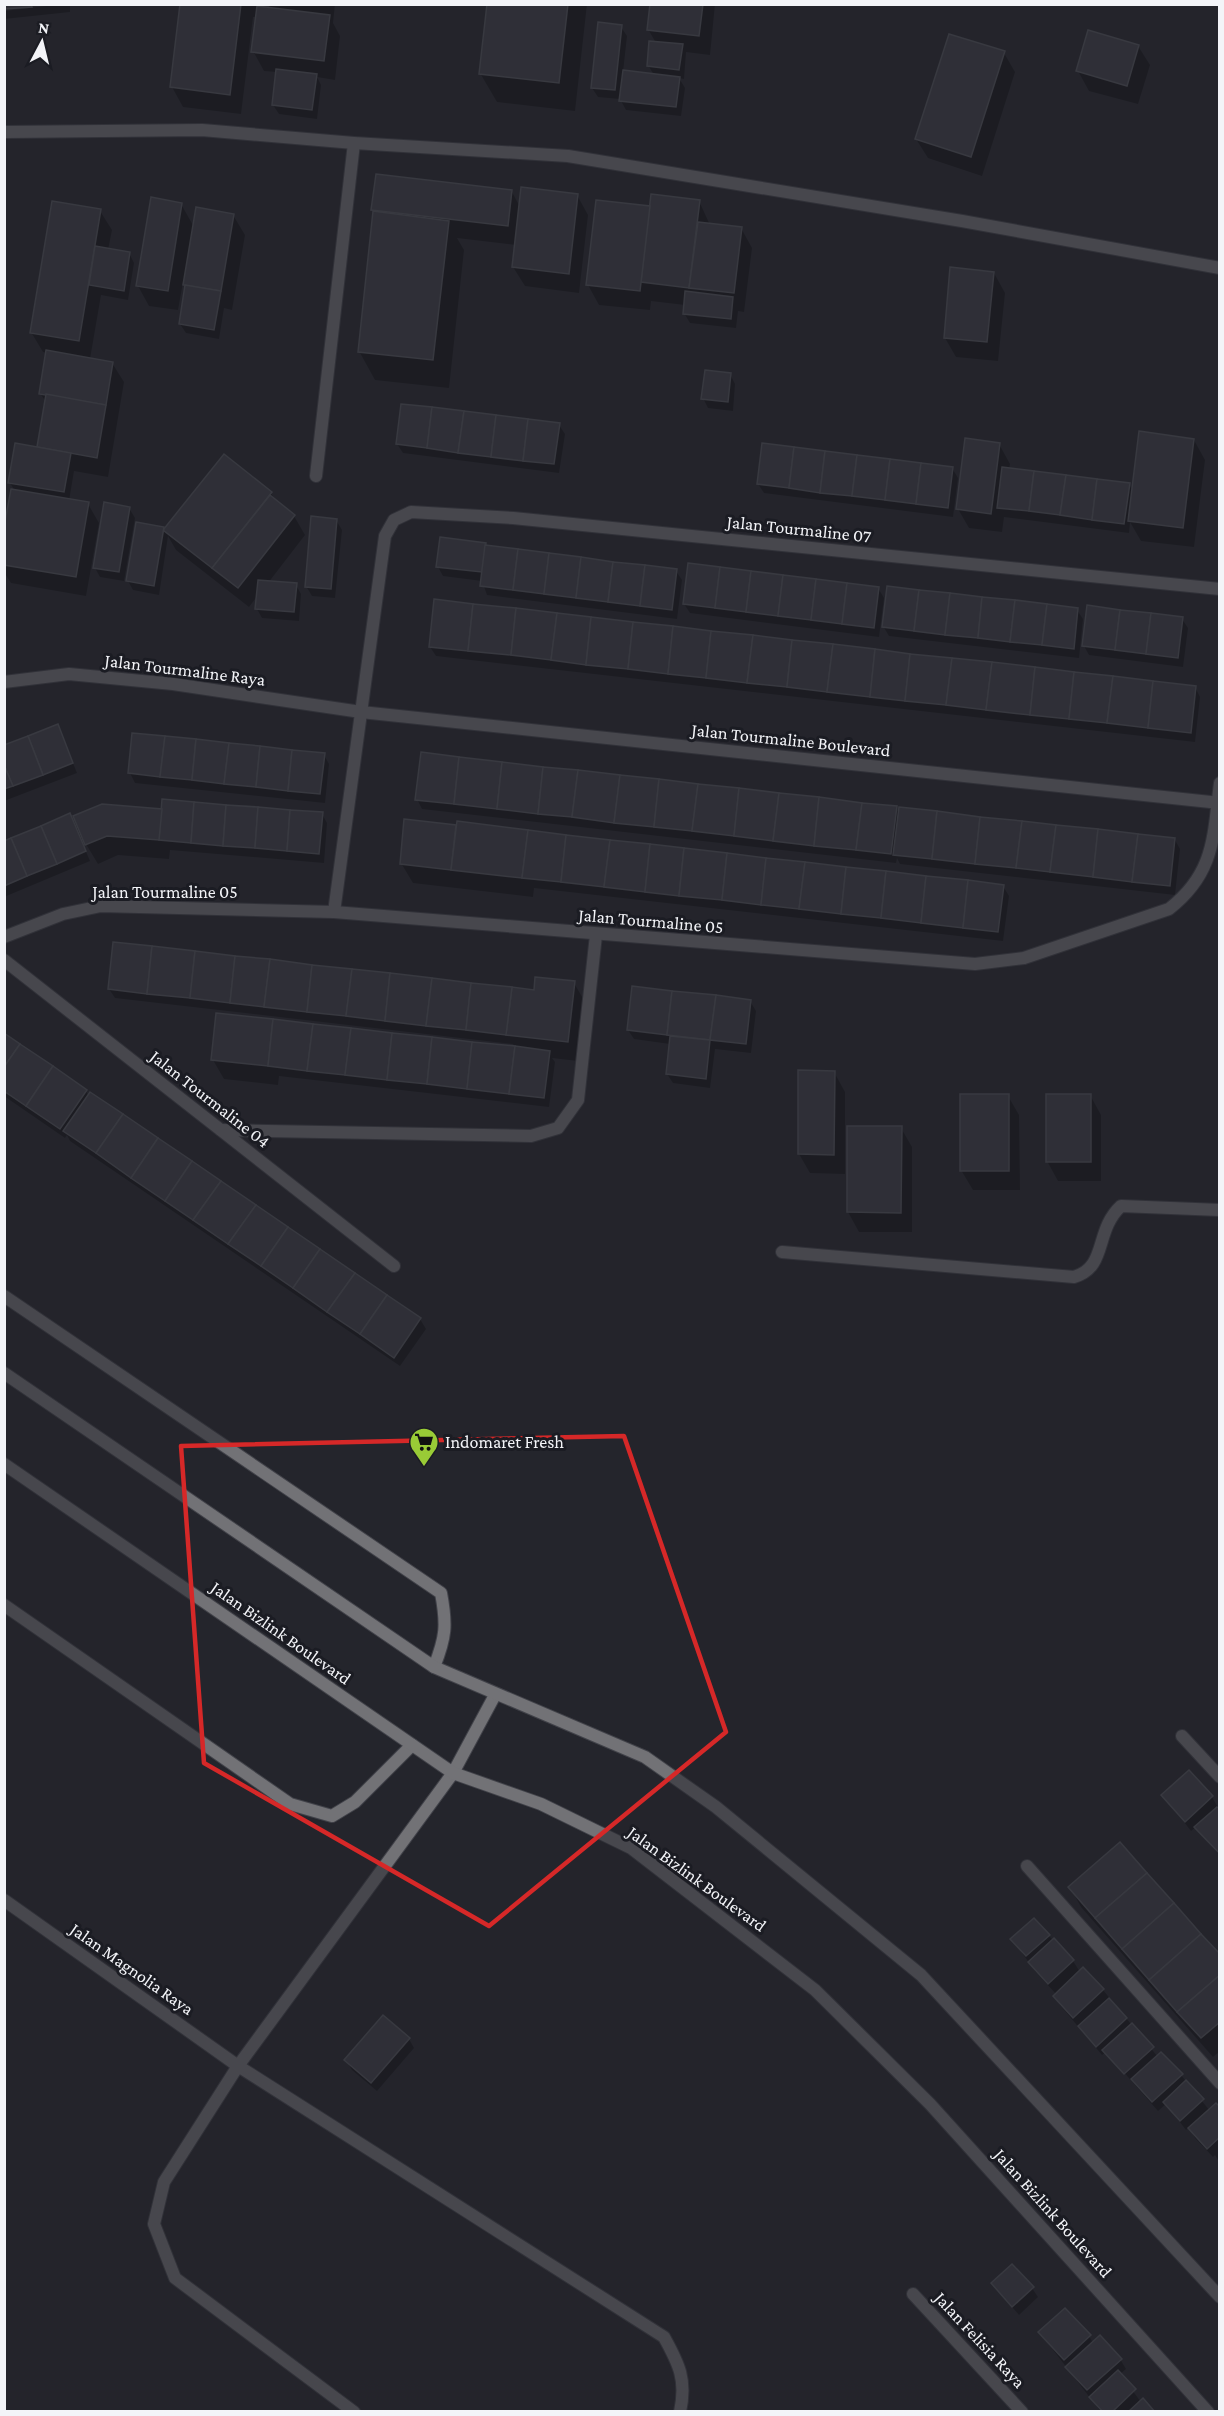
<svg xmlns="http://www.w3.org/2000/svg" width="1224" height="2416" font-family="'Crimson Pro',serif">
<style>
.shadow{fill:#0007}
.building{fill:#3c3d45;stroke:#505259;stroke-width:1.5}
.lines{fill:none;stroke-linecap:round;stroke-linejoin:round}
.service-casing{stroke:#414249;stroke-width:14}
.minor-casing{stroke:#414249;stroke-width:14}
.tertiary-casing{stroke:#414249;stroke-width:14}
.service{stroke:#727276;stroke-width:12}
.minor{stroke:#727276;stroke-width:12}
.tertiary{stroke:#727276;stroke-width:12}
.marked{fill:none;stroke:#d62828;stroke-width:4.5;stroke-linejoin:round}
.labels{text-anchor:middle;stroke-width:6;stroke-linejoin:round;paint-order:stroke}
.street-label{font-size:18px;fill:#f3f4f8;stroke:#1b1c23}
.poi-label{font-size:18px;fill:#f3f4f8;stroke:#1b1c23;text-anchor:start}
</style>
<rect width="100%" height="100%" fill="#24252c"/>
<g class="shadow">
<path d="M63 4H70V12L4 19V11Z"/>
<path d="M182 4H260V8L270 9 268 4H335L333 23 340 36 335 80 317 77 321 85 317 119 279 114 273 105 277 72 264 71 253 51 257 17H253L241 114 183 107 172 87Z"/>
<path d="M488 4H587L575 111 497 102 480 73Z"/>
<path d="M651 4H715L710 55 686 52 684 79 679 78 685 88 681 116 626 110 620 99 598 97 592 88 621 27 627 36 623 72 654 75 648 65 656 43 648 29Z"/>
<path d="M1138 46 1150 65 1138 104 1089 91 1078 71Z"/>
<path d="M1004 53 1015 72 982 176 928 158 916 139Z"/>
<path d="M512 192 520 207 577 195 588 215 579 293 525 286 513 267 516 245 457 238 464 250 449 388 375 380 359 351 375 213 373 210Z"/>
<path d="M699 201 710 225 741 228 752 248 744 312 738 311 736 328 690 323 684 313 685 305 651 301 650 310 599 305 588 285 651 207Z"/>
<path d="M181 204 194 227 233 215 245 235 232 310 224 308 219 339 186 333 180 324 186 287 183 282 178 310 149 306 138 286Z"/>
<path d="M100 211 112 230 108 250 129 253 134 263 128 300 101 295 90 359 112 363 124 382 108 477 74 471 69 501 88 504 99 523 86 596 11 583 4 572V536L15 491 10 483 38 449 46 402 40 393 48 353 43 352 31 332Z"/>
<path d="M994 273 1005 293 998 361 956 357 945 338Z"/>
<path d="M730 374 735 384 733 411 708 408 703 398Z"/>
<path d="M559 425 565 434 559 473 403 453 397 444Z"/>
<path d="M1194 440 1205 460 1194 547 1141 541 1130 522 1129 533 1004 517 1002 532 969 528 958 509 999 444 1010 464 1009 469 1129 484 1133 492Z"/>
<path d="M952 468 958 478 953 517 764 493 758 484Z"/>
<path d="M271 493 276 502 294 516 305 535 268 583 296 585 301 594 299 621 262 618 257 609 258 595 249 607 176 550 168 536 159 595 133 590 128 581 163 528 164 531Z"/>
<path d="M129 508 135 518 124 581 100 577 95 568Z"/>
<path d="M336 520 342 530 335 598 312 596 306 586Z"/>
<path d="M441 539 676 571 682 580 677 619 487 595 482 581 443 576 438 567Z"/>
<path d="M878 588 884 598 879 637 690 613 684 604Z"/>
<path d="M1077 610 1083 619 1079 658 889 636 883 626Z"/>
<path d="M1182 619 1188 628 1183 667 1089 655 1084 646Z"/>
<path d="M430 647 1195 687 1200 697 1195 742 436 656Z"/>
<path d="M58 726 77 773 4 801V747Z"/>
<path d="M324 755 329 764 325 803 135 783 130 773Z"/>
<path d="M417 799 896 808 899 814 1175 840 1180 849 1175 895 900 864 897 858 896 863 422 809Z"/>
<path d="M322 814 327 823 324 863 170 850 169 859 118 855 98 864 83 839 81 840 90 861 4 897V842L69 815 77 828Z"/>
<path d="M406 821 1003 886 1009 896 1003 941 534 888 533 897 413 883 401 863Z"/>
<path d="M574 983 585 1002 578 1061 552 1058 555 1062 549 1107 279 1076 278 1085 224 1079 213 1060 516 1048 513 1044 115 998 109 989 535 991Z"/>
<path d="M750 1001 756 1011 751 1053 715 1049 710 1088 673 1083 667 1074 670 1044 634 1039 628 1030Z"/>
<path d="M4 1035 86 1091 89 1097 420 1319 426 1329 400 1366 70 1141 67 1135 65 1138 4 1096Z"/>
<path d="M834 1072 845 1092V1174L810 1173 799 1154Z"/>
<path d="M1090 1095 1101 1115V1181H1058L1047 1161Z"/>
<path d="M1008 1096 1019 1115 1020 1190H973L961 1170Z"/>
<path d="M901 1128 912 1147V1232H859L848 1212Z"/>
<path d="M1189 1772 1212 1797 1220 1811V1856L1196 1827 1191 1831 1163 1795Z"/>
<path d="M1070 1887 1220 1957V2051L1213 2057 1081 1907Z"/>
<path d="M1049 1936 1073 1961 1080 1972 1103 1990 1158 2057 1181 2075 1210 2111 1220 2109V2163L1215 2155 1213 2157 1195 2138 1189 2127 1186 2130 1166 2104 1158 2111 1106 2052 1102 2055 1060 2005 1056 1994 1035 1971 1012 1939Z"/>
<path d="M409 2039 414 2048 377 2091 352 2070 346 2060Z"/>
<path d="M992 2284 1032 2288 1038 2297 1019 2315Z"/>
<path d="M1040 2333 1089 2336 1093 2343 1120 2359 1126 2369 1120 2374 1141 2402 1153 2412H1101Z"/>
</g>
<g class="building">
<path d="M4 4H31L32 7 4 9Z"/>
<path d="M180 4H241L230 95 170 87Z"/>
<path d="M487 4H568L559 83 479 74Z"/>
<path d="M650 4H703L699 36 647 30Z"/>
<path d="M257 6 330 15 324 61 251 52Z"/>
<path d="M598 22 622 25 615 90 591 88Z"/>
<path d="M1088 30 1139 45 1127 86 1076 71Z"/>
<path d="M949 34 1005 51 971 157 915 139Z"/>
<path d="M649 41 683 44 679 70 647 66Z"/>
<path d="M276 69 317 74 312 110 272 105Z"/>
<path d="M623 70 680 77 676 107 619 101Z"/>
<path d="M376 174 512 190 508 226 371 210Z"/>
<path d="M521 187 578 194 569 274 512 267Z"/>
<path d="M651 194 700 200 689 288 641 282Z"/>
<path d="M151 197 182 203 168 291 136 286Z"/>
<path d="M596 200 650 206 640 291 586 285Z"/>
<path d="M52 201 101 209 79 341 30 333Z"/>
<path d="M196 207 234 214 221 291 183 285Z"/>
<path d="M373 211 449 221 433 360 358 352Z"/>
<path d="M698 222 742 227 734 293 689 288Z"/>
<path d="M95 246 130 252 124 291 89 285Z"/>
<path d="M950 267 994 272 987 342 944 338Z"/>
<path d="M185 285 221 291 214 330 179 324Z"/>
<path d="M685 291 733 297 731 319 683 314Z"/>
<path d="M46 350 113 362 106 405 39 394Z"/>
<path d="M705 370 731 373 728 402 701 399Z"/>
<path d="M46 394 106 405 97 458 37 447Z"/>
<path d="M401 404 432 407 427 448 396 444Z"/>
<path d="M432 407 464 411 458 453 427 448Z"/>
<path d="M464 411 496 415 491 457 458 453Z"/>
<path d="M496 415 528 419 523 461 491 457Z"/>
<path d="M528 419 560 423 554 464 523 461Z"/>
<path d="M1139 431 1194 439 1183 528 1128 521Z"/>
<path d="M965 438 1000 443 991 514 956 509Z"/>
<path d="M15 443 71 453 64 492 8 483Z"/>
<path d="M762 443 794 447 789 488 757 484Z"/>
<path d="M794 447 825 451 820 493 789 488Z"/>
<path d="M825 451 857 455 852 496 820 493Z"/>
<path d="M224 454 272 492 212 568 163 530Z"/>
<path d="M857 455 890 459 885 500 852 496Z"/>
<path d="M890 459 921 463 916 504 885 500Z"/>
<path d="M921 463 953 467 948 508 916 504Z"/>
<path d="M1002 467 1034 471 1029 511 997 508Z"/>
<path d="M1034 471 1066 475 1060 515 1029 511Z"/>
<path d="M1066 475 1097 479 1092 520 1060 515Z"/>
<path d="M1097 479 1130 483 1124 524 1092 520Z"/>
<path d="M11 489 89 502 76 577 4 565V527Z"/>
<path d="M270 495 295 515 238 588 212 568Z"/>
<path d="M104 502 130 507 119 572 93 568Z"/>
<path d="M311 516 337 519 331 589 305 587Z"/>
<path d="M136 522 164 527 154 586 126 581Z"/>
<path d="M440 537 486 543 482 572 436 567Z"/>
<path d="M485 545 518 549 513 590 480 586Z"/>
<path d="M518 549 549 553 544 594 513 590Z"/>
<path d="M549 553 581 557 576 598 544 594Z"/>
<path d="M581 557 613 562 608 602 576 598Z"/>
<path d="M613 562 645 565 640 606 608 602Z"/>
<path d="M688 563 720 567 715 608 683 604Z"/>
<path d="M645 565 677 569 672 610 640 606Z"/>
<path d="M720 567 751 571 746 612 715 608Z"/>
<path d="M751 571 783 575 778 616 746 612Z"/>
<path d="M783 575 816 579 811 620 778 616Z"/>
<path d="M816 579 847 583 842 624 811 620Z"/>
<path d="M258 580 297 583 294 612 255 609Z"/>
<path d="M847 583 879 587 874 628 842 624Z"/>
<path d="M887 586 919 590 914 631 882 627Z"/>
<path d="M919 590 950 593 945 635 914 631Z"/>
<path d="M950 593 982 597 978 638 945 635Z"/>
<path d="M982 597 1015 600 1010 642 978 638Z"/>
<path d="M434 599 473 604 468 651 429 647Z"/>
<path d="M1015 600 1047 604 1042 645 1010 642Z"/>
<path d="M473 604 516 608 511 655 468 651Z"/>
<path d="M1047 604 1078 608 1074 649 1042 645Z"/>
<path d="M1087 605 1120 610 1115 650 1082 646Z"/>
<path d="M516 608 557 613 551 660 511 655Z"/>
<path d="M1120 610 1151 613 1146 654 1115 650Z"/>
<path d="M557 613 591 617 586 665 551 660Z"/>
<path d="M1151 613 1183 617 1178 658 1146 654Z"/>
<path d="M591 617 633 622 628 669 586 665Z"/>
<path d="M633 622 673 626 668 674 628 669Z"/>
<path d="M673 626 711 631 706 678 668 674Z"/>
<path d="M711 631 753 635 747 683 706 678Z"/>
<path d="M753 635 792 640 787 687 747 683Z"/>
<path d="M792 640 833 644 827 692 787 687Z"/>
<path d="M833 644 875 649 870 697 827 692Z"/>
<path d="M875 649 910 654 905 701 870 697Z"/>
<path d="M910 654 952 658 946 705 905 701Z"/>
<path d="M952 658 992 662 986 710 946 705Z"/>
<path d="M992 662 1035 667 1030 715 986 710Z"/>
<path d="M1035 667 1074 672 1069 719 1030 715Z"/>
<path d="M1074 672 1113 676 1107 723 1069 719Z"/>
<path d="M1113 676 1153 681 1148 728 1107 723Z"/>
<path d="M1153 681 1196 686 1191 733 1148 728Z"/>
<path d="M58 724 73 763 43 775 28 736Z"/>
<path d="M132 733 165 736 160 777 128 773Z"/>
<path d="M28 736 43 775 13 786 4 765V745Z"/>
<path d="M165 736 196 739 192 780 160 777Z"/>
<path d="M196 739 229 743 224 784 192 780Z"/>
<path d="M229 743 260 746 256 787 224 784Z"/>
<path d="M260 746 292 750 288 791 256 787Z"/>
<path d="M292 750 325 753 320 794 288 791Z"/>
<path d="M421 752 459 757 454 804 415 800Z"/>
<path d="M459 757 502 762 497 809 454 804Z"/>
<path d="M502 762 543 767 538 814 497 809Z"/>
<path d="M4 765 13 786 4 789Z"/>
<path d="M543 767 578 770 572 817 538 814Z"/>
<path d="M578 770 620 775 614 823 572 817Z"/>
<path d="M620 775 659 779 654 827 614 823Z"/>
<path d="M659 779 698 784 692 831 654 827Z"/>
<path d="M698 784 739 788 734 836 692 831Z"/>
<path d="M739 788 779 793 773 841 734 836Z"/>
<path d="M779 793 819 797 814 846 773 841Z"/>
<path d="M819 797 862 803 856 850 814 846Z"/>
<path d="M162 799 194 802 191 843 159 840Z"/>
<path d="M194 802 226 805 223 846 191 843Z"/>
<path d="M862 803 897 806 891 854 856 850Z"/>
<path d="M102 804 162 809 159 840 107 836 85 845 73 816Z"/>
<path d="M226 805 258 807 255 848 223 846Z"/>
<path d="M258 807 290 810 287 851 255 848Z"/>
<path d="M899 807 937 811 932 859 893 855Z"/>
<path d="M290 810 323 812 319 854 287 851Z"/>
<path d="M937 811 980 817 975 864 932 859Z"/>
<path d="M70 813 86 851 57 864 41 826Z"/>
<path d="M980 817 1022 821 1016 868 975 864Z"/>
<path d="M404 819 456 825 451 870 400 864Z"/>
<path d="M457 821 528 830 522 878 451 870Z"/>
<path d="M1022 821 1056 825 1050 872 1016 868Z"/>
<path d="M1056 825 1098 829 1093 877 1050 872Z"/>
<path d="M41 826 57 864 27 876 11 838Z"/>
<path d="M1098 829 1138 834 1132 882 1093 877Z"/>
<path d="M528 830 566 835 561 882 522 878Z"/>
<path d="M1138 834 1175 838 1170 886 1132 882Z"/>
<path d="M566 835 610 840 604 887 561 882Z"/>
<path d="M11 838 27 876 4 886V841Z"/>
<path d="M610 840 650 844 645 892 604 887Z"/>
<path d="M650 844 684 848 679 896 645 892Z"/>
<path d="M684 848 727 853 722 900 679 896Z"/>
<path d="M727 853 766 858 761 905 722 900Z"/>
<path d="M766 858 805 862 799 909 761 905Z"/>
<path d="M805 862 846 867 841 914 799 909Z"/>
<path d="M846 867 886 871 881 918 841 914Z"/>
<path d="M886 871 926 876 921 923 881 918Z"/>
<path d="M926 876 968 880 963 928 921 923Z"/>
<path d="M968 880 1004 885 998 932 963 928Z"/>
<path d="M113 942 152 946 147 994 108 989Z"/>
<path d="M152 946 195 951 190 998 147 994Z"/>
<path d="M195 951 235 956 230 1003 190 998Z"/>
<path d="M235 956 270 959 264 1007 230 1003Z"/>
<path d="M270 959 312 965 307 1012 264 1007Z"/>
<path d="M312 965 352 969 346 1016 307 1012Z"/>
<path d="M352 969 390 973 385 1021 346 1016Z"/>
<path d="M390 973 432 978 426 1026 385 1021Z"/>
<path d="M535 977 575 981 568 1042 506 1035 512 987 534 990Z"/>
<path d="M432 978 471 983 466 1030 426 1026Z"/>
<path d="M471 983 512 987 506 1035 466 1030Z"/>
<path d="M632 986 672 991 667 1035 627 1030Z"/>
<path d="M672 991 716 995 710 1040 667 1035Z"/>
<path d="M716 995 751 1000 746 1044 710 1040Z"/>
<path d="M216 1013 273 1019 268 1066 211 1060Z"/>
<path d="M273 1019 313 1024 307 1071 268 1066Z"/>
<path d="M313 1024 351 1028 345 1075 307 1071Z"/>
<path d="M351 1028 392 1033 387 1080 345 1075Z"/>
<path d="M4 1033 20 1044 4 1067Z"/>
<path d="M392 1033 432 1037 427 1084 387 1080Z"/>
<path d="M670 1036 710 1040 706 1079 666 1074Z"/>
<path d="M432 1037 472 1042 467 1089 427 1084Z"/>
<path d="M472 1042 515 1046 509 1094 467 1089Z"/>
<path d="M20 1044 53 1066 26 1106 4 1091V1067Z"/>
<path d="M515 1046 550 1051 544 1098 509 1094Z"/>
<path d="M53 1066 87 1090 60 1129 26 1106Z"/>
<path d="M798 1070 835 1071 834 1155 798 1154Z"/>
<path d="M90 1092 123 1114 96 1153 63 1131Z"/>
<rect x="960" y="1094" width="49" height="77"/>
<rect x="1046" y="1094" width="45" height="68"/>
<path d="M123 1114 158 1138 131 1178 96 1153Z"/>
<path d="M847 1126H902L901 1213 847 1212Z"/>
<path d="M158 1138 192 1161 165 1201 131 1178Z"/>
<path d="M192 1161 221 1181 193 1220 165 1201Z"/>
<path d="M221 1181 256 1205 228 1244 193 1220Z"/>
<path d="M256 1205 288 1227 261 1266 228 1244Z"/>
<path d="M288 1227 320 1249 293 1288 261 1266Z"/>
<path d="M320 1249 355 1273 327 1312 293 1288Z"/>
<path d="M355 1273 387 1295 360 1334 327 1312Z"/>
<path d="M387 1295 421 1318 394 1358 360 1334Z"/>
<path d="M1189 1770 1213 1796 1185 1822 1161 1795Z"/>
<path d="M1217 1807 1220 1809 1219 1853 1194 1827Z"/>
<path d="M1120 1842 1147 1873 1095 1918 1068 1887Z"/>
<path d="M1147 1873 1174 1903 1122 1949 1095 1918Z"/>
<path d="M1174 1903 1201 1934 1149 1980 1122 1949Z"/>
<path d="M1034 1918 1050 1935 1026 1956 1010 1939Z"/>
<path d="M1201 1934 1220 1954V1975L1177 2012 1149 1980Z"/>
<path d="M1054 1938 1074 1960 1048 1984 1028 1962Z"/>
<path d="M1083 1967 1104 1989 1073 2018 1053 1996Z"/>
<path d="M1220 1975V2022L1201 2038 1177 2012Z"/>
<path d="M1109 1998 1127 2018 1096 2047 1078 2026Z"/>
<path d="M383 2015 410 2038 371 2083 344 2060Z"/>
<path d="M1132 2023 1154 2047 1124 2074 1102 2050Z"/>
<path d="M1161 2052 1183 2074 1152 2102 1131 2079Z"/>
<path d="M1186 2080 1204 2099 1180 2121 1163 2102Z"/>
<path d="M1216 2103 1220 2107V2137L1207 2149 1188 2128Z"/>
<path d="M1012 2264 1034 2287 1012 2307 991 2283Z"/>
<path d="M1065 2308 1091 2335 1064 2360 1038 2332Z"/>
<path d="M1100 2335 1122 2359 1087 2390 1065 2367Z"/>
<path d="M1118 2370 1136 2389 1112 2412H1103L1089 2397Z"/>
<path d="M1143 2398 1155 2412H1128Z"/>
</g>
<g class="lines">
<g class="service-casing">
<g id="service">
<path d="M4 1296 441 1593C447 1625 446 1637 434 1667"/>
<path d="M4 1605 290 1804 332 1816 355 1802 412 1745"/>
</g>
</g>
<g class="minor-casing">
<g id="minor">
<path d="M4 132 202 130 354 143 568 156 962 221 1220 268"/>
<path d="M316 476 354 143"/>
<path d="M4 682 69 674 173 684 361 712 1220 803"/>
<path d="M334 912 385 536 394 520 411 512 513 518 1220 589"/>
<path d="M4 937 63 914 101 906 334 912 975 964 1024 958 1169 909C1215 873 1213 837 1220 783"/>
<path d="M4 960 394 1266"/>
<path d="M221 1130 531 1136 558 1128 578 1100 596 935"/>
<path d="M782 1252 1074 1277C1108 1267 1094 1231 1121 1206L1220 1210"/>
<path d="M1182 1736 1220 1777"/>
<path d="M1027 1866 1220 2083"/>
<path d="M4 1900 238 2066 664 2337C679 2364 687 2380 680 2412"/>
<path d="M913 2294 1022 2412"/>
<path d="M354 2412 175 2278 154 2224 164 2182 238 2066 453 1773 495 1695"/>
</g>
</g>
<g class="tertiary-casing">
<g id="tertiary">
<path d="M4 1373 434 1667 645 1757 716 1807 921 1975 1220 2297"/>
<path d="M4 1464 453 1773 541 1804 631 1848 815 1990 930 2104 1208 2412"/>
</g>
</g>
<use href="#service" class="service"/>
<use href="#minor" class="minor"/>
<use href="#tertiary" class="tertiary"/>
</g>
<path d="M0 0H1224V2416H0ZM624 1436 726 1732 489 1926 204 1763 181 1446Z" fill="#24252c" fill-opacity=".55" fill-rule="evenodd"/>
<path class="marked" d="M624 1436 726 1732 489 1926 204 1763 181 1446Z"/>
<defs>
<g id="supermarket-pin" transform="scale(1.5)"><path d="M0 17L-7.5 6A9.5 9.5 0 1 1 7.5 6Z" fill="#99cb36" stroke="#1b1c23"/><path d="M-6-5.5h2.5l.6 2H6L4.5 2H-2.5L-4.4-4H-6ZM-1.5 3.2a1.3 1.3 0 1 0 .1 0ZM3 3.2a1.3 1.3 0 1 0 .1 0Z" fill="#111"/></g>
</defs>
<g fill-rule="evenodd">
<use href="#supermarket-pin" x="424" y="1442"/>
</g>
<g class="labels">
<g class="street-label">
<text transform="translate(799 529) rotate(6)" y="6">Jalan Tourmaline 07</text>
<text transform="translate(185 670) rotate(7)" y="6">Jalan Tourmaline Raya</text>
<text transform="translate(791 740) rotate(6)" y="6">Jalan Tourmaline Boulevard</text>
<text x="165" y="898">Jalan Tourmaline 05</text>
<text transform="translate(651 921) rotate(5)" y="6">Jalan Tourmaline 05</text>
<text transform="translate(210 1099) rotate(38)" y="6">Jalan Tourmaline 04</text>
<text transform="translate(281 1633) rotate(35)" y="6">Jalan Bizlink Boulevard</text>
<text transform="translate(697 1879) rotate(36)" y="6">Jalan Bizlink Boulevard</text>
<text transform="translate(132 1969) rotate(35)" y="6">Jalan Magnolia Raya</text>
<text transform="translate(1053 2213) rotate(48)" y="6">Jalan Bizlink Boulevard</text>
<text transform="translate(980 2340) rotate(47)" y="6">Jalan Felisia Raya</text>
</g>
<g class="poi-label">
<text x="445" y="1448">Indomaret Fresh</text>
</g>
</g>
<rect width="1224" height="2416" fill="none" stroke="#f3f4f8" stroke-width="12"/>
<g transform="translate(42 42) rotate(7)" stroke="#1b1c23" stroke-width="4.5" paint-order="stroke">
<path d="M0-4.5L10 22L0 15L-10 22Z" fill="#f3f4f8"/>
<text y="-9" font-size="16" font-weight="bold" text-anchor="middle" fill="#f3f4f8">N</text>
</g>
</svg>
